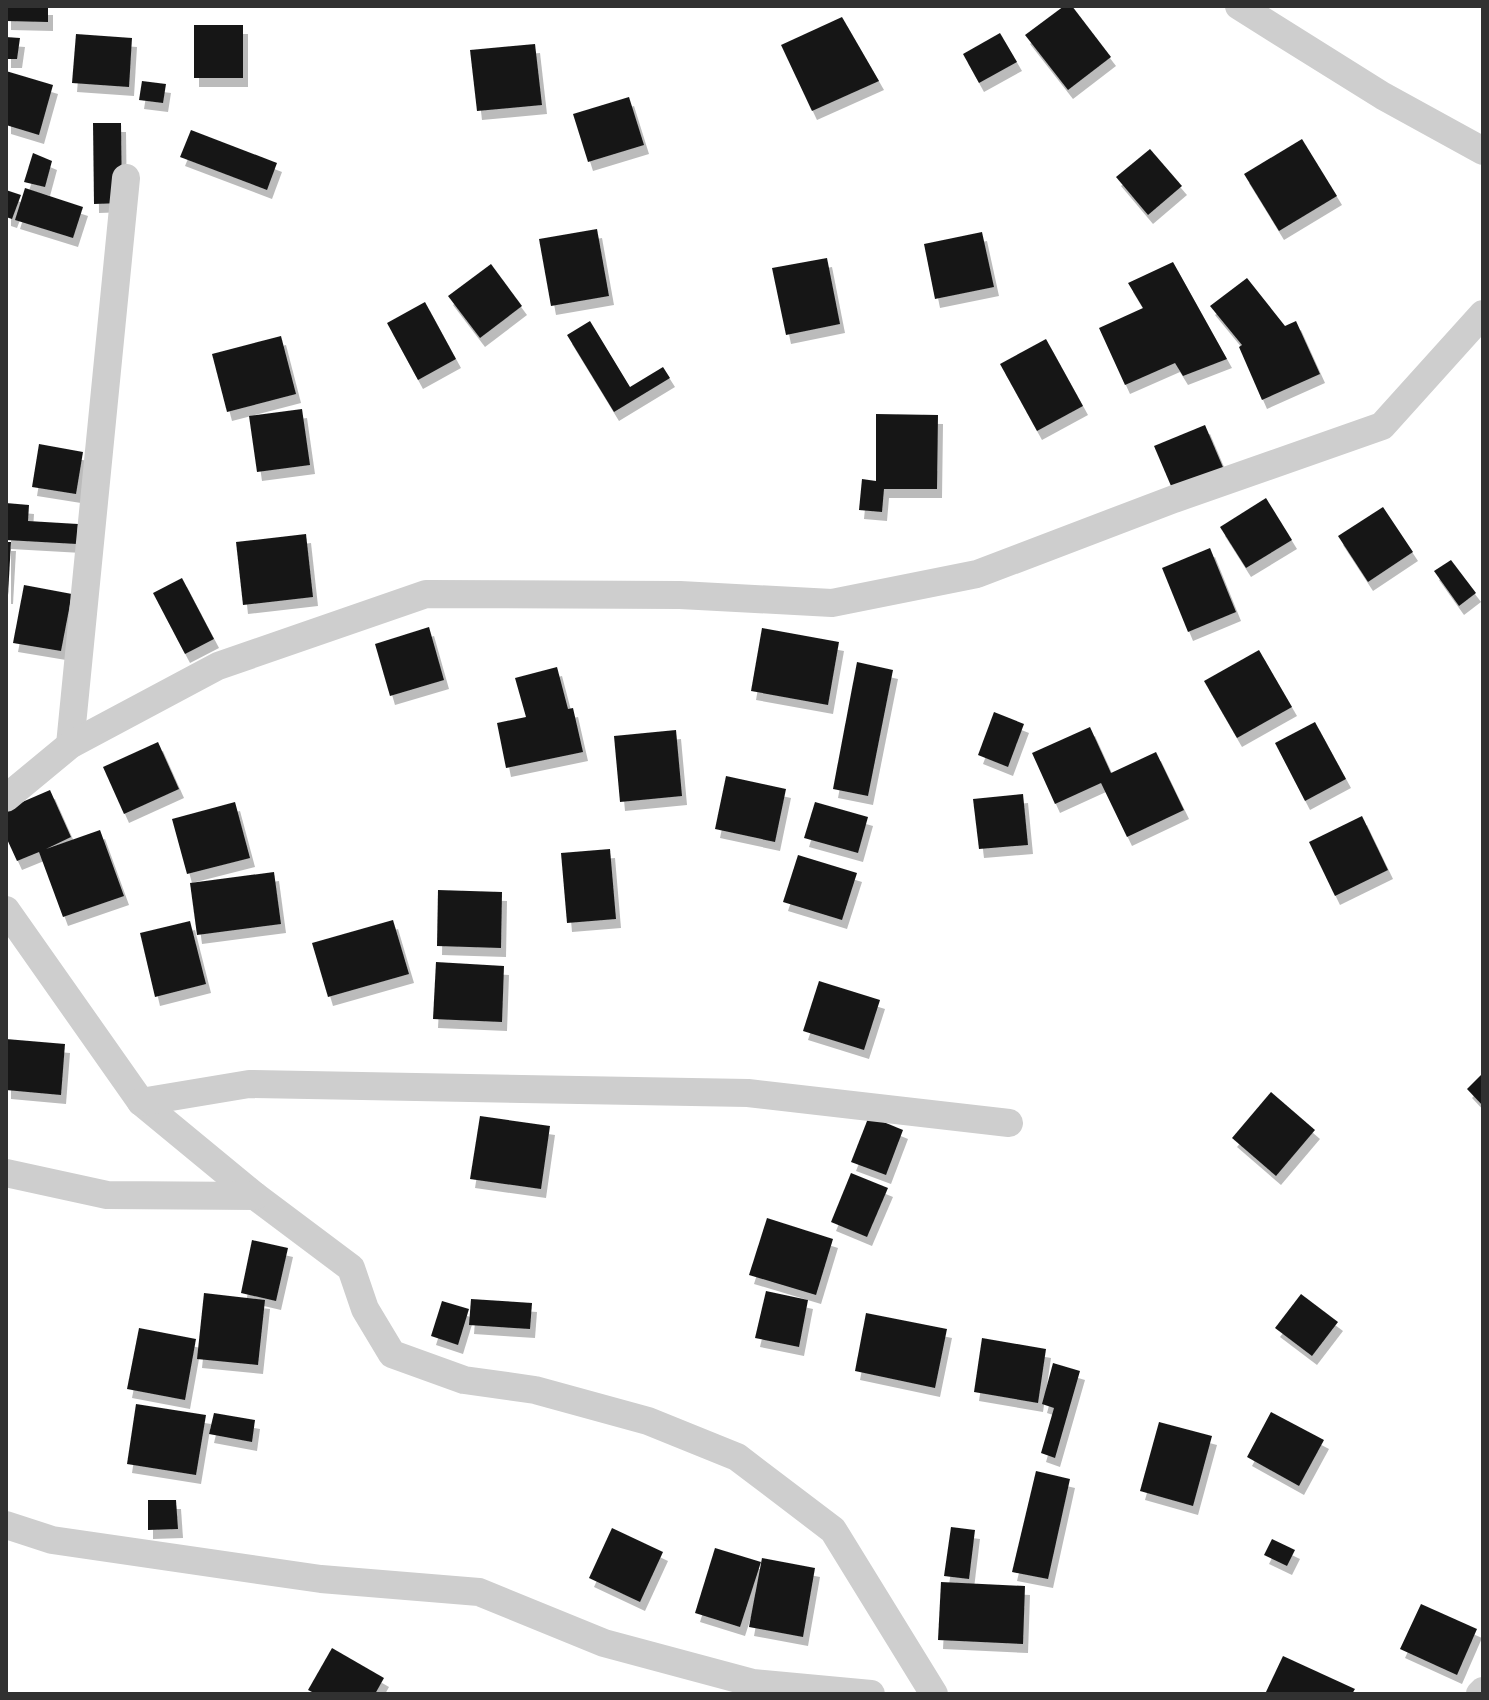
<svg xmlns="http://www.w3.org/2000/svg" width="1489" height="1700" font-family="Montserrat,sans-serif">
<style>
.building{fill:#181818;filter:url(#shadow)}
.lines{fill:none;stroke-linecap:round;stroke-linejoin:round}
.minor{stroke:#cecece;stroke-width:28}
</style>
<defs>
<filter id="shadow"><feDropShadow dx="5" dy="9" stdDeviation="0" flood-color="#0004"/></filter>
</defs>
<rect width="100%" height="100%" fill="#fff"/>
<g class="building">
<path d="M6 6H48V22L6 21Z"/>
<path d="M1064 6H1072L1111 57 1068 90 1025 35Z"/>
<path d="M842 17 879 81 812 111 781 45Z"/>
<rect x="194" y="25" width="49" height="53"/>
<path d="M1000 33 1017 62 979 83 963 54Z"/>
<path d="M76 34 132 38 129 87 72 83Z"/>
<path d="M6 37 20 38 17 59H6Z"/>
<path d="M535 44 542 105 477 111 470 50Z"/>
<path d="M6 71 53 85 39 135 6 125Z"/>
<path d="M142 81 166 84 163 103 139 100Z"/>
<path d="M629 97 644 145 588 162 573 114Z"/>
<path d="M93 123H121L122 203 94 204Z"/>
<path d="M191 130 277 163 267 190 180 157Z"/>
<path d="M1302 139 1337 196 1279 231 1244 174Z"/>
<path d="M1150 149 1182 186 1148 215 1116 177Z"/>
<path d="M33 153 52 161 45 187 24 182Z"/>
<path d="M25 188 83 207 73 238 15 220Z"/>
<path d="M6 190 21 195 12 219 6 217Z"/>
<path d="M597 229 609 296 551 306 539 239Z"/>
<path d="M982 232 994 287 935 299 924 244Z"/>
<path d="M827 258 840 324 786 335 772 268Z"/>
<path d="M1173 262 1227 359 1183 376 1175 363 1125 385 1099 328 1143 308 1128 283Z"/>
<path d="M491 264 522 306 480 338 448 296Z"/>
<path d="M1247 278 1285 326 1296 321 1320 374 1262 400 1239 347 1242 345 1210 306Z"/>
<path d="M425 302 456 359 418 380 387 323Z"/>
<path d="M590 321 630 387 663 367 670 378 614 412 567 335Z"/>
<path d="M281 336 296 394 227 412 212 354Z"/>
<path d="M1046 339 1083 406 1037 431 1000 364Z"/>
<path d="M302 409 310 465 257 472 249 416Z"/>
<path d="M876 414 938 415 937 489H884L882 512 859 510 862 479 876 481Z"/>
<path d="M1205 425 1225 472 1174 493 1154 446Z"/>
<path d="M39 444 83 452 76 494 32 487Z"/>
<path d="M1266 498 1292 540 1246 568 1220 527Z"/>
<path d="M6 503 29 505 28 521 78 524 77 544 6 540Z"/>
<path d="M1383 507 1413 552 1368 582 1338 536Z"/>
<path d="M306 534 313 597 243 605 236 542Z"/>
<path d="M6 542H11L8 595H6Z"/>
<path d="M1210 548 1236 612 1188 632 1162 568Z"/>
<path d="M1451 560 1476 593 1459 606 1434 571Z"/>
<path d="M182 578 214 639 185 654 153 593Z"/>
<path d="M24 585 72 594 61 651 13 643Z"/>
<path d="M429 627 444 680 390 696 375 644Z"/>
<path d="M762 628 839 642 828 705 751 691Z"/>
<path d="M1259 650 1292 707 1237 738 1204 681Z"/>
<path d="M857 662 893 670 868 796 833 789Z"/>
<path d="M557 667 568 709 573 708 583 752 506 768 497 723 526 717 515 678Z"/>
<path d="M994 712 1024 724 1008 767 978 755Z"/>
<path d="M1315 722 1346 779 1305 801 1275 743Z"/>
<path d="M1090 727 1111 773 1156 752 1184 810 1127 837 1101 783 1055 804 1032 753Z"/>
<path d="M676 730 682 796 620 802 614 736Z"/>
<path d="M158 742 179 789 124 814 103 767Z"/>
<path d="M726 776 786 789 775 842 715 829Z"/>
<path d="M50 790 71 837 46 849 100 830 124 896 63 917 39 852 17 861 6 837V809Z"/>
<path d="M1023 794 1028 845 979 849 973 799Z"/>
<path d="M235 802 250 858 187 874 172 819Z"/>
<path d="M815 802 868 817 858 853 804 838Z"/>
<path d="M1362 816 1388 870 1335 896 1309 842Z"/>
<path d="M610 849 616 919 567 923 561 853Z"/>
<path d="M798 855 857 873 842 920 783 902Z"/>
<path d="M274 872 281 924 197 935 190 883Z"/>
<path d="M438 890 502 892 501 948 437 946Z"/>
<path d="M393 920 409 974 328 997 312 943Z"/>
<path d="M190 921 206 984 155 997 140 933Z"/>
<path d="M436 962 504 966 502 1022 433 1019Z"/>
<path d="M819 981 880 1000 864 1050 803 1031Z"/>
<path d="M6 1039 65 1044 61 1095 6 1090Z"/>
<path d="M1483 1073V1106L1467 1089Z"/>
<path d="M1271 1092 1315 1130 1276 1176 1232 1138Z"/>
<path d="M480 1116 550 1126 541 1189 470 1179Z"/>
<path d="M869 1116 903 1130 886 1175 851 1162Z"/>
<path d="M851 1173 888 1188 867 1237 831 1222Z"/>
<path d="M767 1218 833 1239 816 1295 749 1275Z"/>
<path d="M252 1240 288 1248 276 1301 241 1293Z"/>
<path d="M766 1291 808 1300 799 1347 755 1338Z"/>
<path d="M204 1293 265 1300 258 1365 197 1359Z"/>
<path d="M1301 1294 1338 1322 1312 1356 1275 1328Z"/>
<path d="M471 1299 532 1303 530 1329 469 1325Z"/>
<path d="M442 1301 469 1309 458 1345 431 1336Z"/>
<path d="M866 1313 947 1329 935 1388 855 1371Z"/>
<path d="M139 1328 196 1339 185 1400 127 1389Z"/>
<path d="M982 1338 1046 1349 1038 1403 974 1392Z"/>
<path d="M1053 1363 1080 1371 1055 1458 1041 1453 1054 1408 1042 1404Z"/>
<path d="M136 1404 206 1415 196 1475 127 1464Z"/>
<path d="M1271 1412 1324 1440 1299 1486 1247 1457Z"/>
<path d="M214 1413 255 1420 252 1442 209 1434Z"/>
<path d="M1159 1422 1212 1436 1193 1506 1140 1491Z"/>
<path d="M1036 1471 1070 1479 1048 1579 1012 1572Z"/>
<path d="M148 1500H176L178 1529 148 1530Z"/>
<path d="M951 1527 975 1530 969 1579 944 1576Z"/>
<path d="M612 1528 663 1552 640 1602 589 1578Z"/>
<path d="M1272 1539 1295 1550 1287 1566 1264 1555Z"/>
<path d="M715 1548 761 1562 740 1627 695 1613Z"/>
<path d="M762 1558 815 1568 803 1637 749 1627Z"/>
<path d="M941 1582 1025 1586 1023 1644 938 1640Z"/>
<path d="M1421 1604 1477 1629 1457 1675 1400 1649Z"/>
<path d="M332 1648 384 1678 375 1694H316L308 1690Z"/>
<path d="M1283 1656 1355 1689 1352 1694H1265Z"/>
</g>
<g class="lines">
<g class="minor">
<path d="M1239 6 1383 96 1483 151"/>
<path d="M70 745 126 178"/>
<path d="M6 798 70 745 218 666 426 594 680 595 832 603 977 574 1174 499 1382 426 1483 314"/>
<path d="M6 910 141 1102 255 1196 351 1268 365 1309 392 1354 464 1380 535 1390 648 1421 737 1457 833 1530 934 1694"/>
<path d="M141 1102 249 1084 748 1093 1009 1123"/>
<path d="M6 1173 107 1195 255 1196"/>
<path d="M6 1525 52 1540 321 1579 479 1592 604 1643 753 1683 871 1694"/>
<path d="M1480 1694 1483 1691"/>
</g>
</g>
<rect width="1489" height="1700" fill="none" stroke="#313131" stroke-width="16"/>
</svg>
